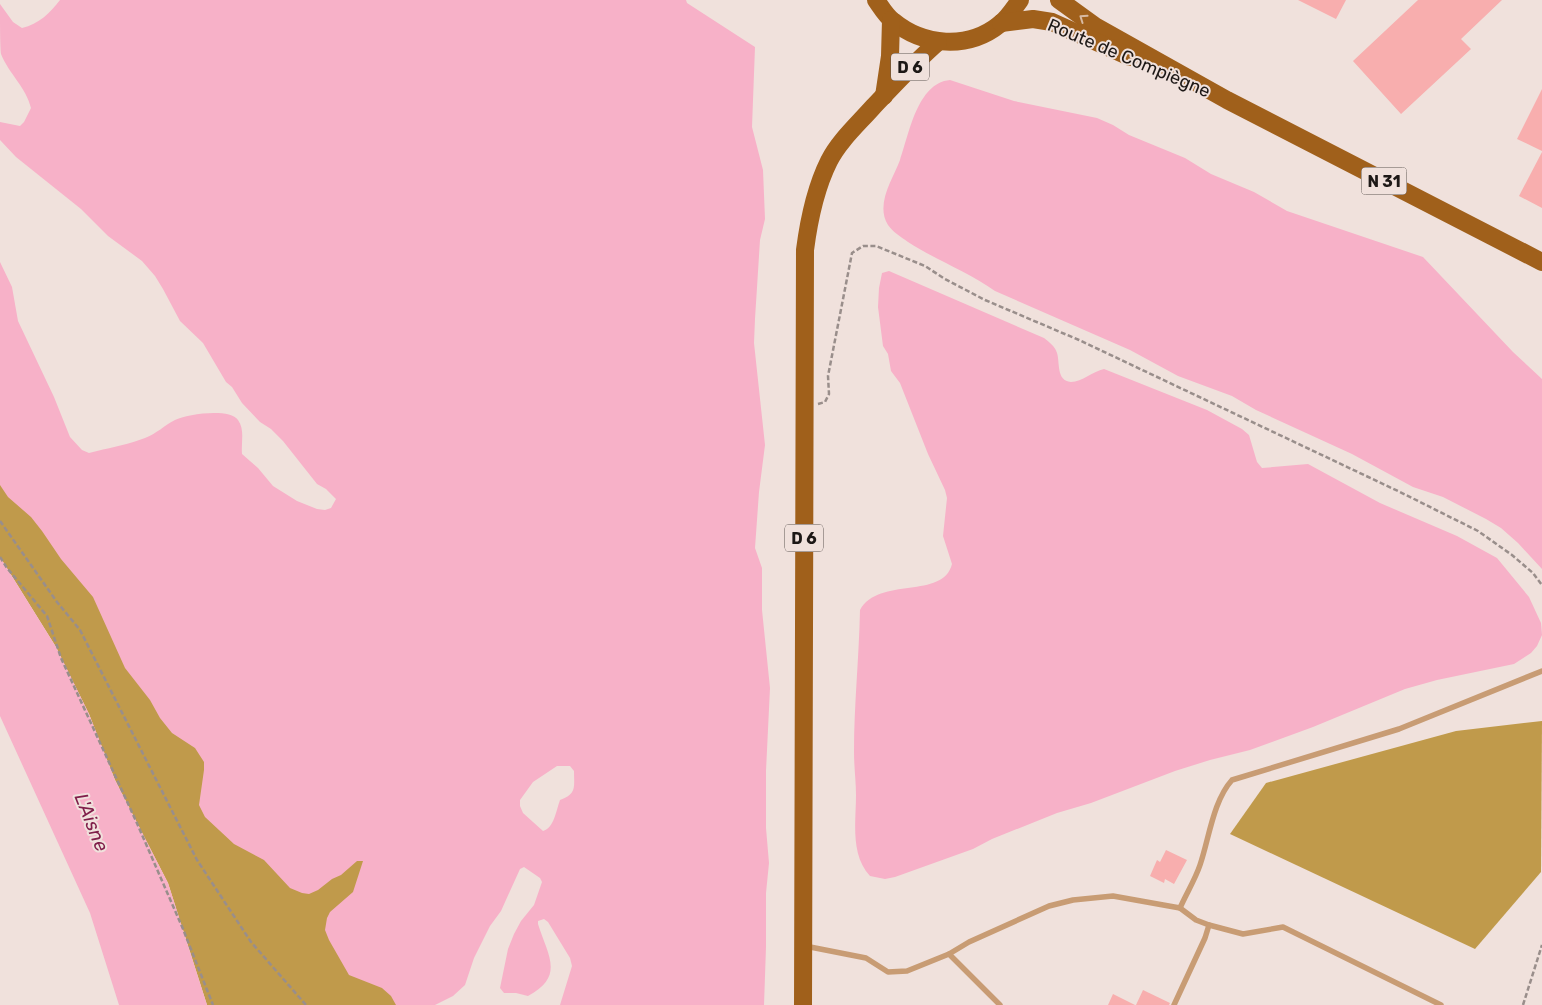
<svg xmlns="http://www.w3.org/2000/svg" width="1542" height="1005" font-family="Rubik,sans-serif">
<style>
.forest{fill:#c09a4b}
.water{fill:#f7b1c8;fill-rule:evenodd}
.building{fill:#f8aeae}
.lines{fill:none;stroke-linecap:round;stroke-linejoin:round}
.path{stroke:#998e8b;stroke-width:2.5;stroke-dasharray:5 2.5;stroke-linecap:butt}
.service{stroke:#c89c74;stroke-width:5.5}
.primary{stroke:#a0601b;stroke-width:18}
.oneway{stroke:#d8baa2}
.labels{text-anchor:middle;stroke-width:4;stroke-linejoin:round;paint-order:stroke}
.shield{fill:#f0e1dc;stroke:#5c5451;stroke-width:1}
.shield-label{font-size:16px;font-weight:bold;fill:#1d1816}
.street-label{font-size:18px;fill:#1d1816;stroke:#f0e1dc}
.water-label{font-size:19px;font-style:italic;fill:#801e4a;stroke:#f0e1dc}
</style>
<rect width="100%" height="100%" fill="#f0e1dc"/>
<g class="forest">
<path d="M0 425 426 867 407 1005H207L168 883 115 780 89 714 56 647 0 557Z"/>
<path d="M1542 721 1541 872 1475 949 1230 834 1266 783 1456 731Z"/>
</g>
<g class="water">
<path d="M60 0H686L687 3 755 47 752 127 763 170 765 219 760 240 755 319 754 343 765 445 759 492 755 548 762 568V610L770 688 766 771V828L769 863 766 893V947L764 1005H560L572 966 570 958 548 922 544 919 538 921V924C548 956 565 976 528 996L516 993H504L500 988 508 949 514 934 521 921 534 905 542 882 540 878 524 867 520 869 501 911 490 926 474 958 465 985 453 996 435 1005H396L391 996 382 988 349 975 329 940 325 930 327 918 330 912 353 892 363 861H357L341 875 332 879 318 890 309 894 302 893 290 888 264 860 234 844 205 817 199 805 204 770V762L195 748 172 733 160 718 150 700 125 668 93 597 61 559 42 531 31 517 8 497 0 485V262L12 287 18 321 54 397 70 437 82 450 89 453 97 451C113 447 130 444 145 438 156 434 165 425 175 420 187 414 230 408 238 420 245 430 241 442 242 454L258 468 273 486 297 501 317 509 325 510 331 508 336 499 326 489 317 484 283 441 271 429 260 422 242 403 232 387 226 382 203 343 180 321 163 289 155 276 142 261 108 236 81 209 16 157 0 140V122L20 126 24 122 31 108C26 87 9 74 1 54 0 46 0 15 0 4L13 22 22 28C39 24 50 13 60 0ZM557 766H570L574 771C574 787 577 794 560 800 556 811 554 828 543 831L523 813 520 806V800L533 782Z"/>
<path d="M950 80 1014 101 1097 118 1113 125 1129 135 1185 158 1211 174 1254 192 1287 211 1423 257 1513 352 1542 379V569L1518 543 1501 528 1486 519 1443 497 1413 487 1352 454 1256 410 1232 396 1178 376 1130 350 995 291C968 272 936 260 908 242 901 237 893 232 888 225 875 204 893 179 900 160 909 135 917 83 950 80Z"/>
<path d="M889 271 1044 338C1049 342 1055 346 1057 353 1060 362 1056 381 1071 382 1082 382 1093 371 1104 369L1207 410 1242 429 1249 435 1257 462 1262 468 1308 464 1380 503 1457 536 1497 558 1529 597 1541 623 1542 635 1537 646 1531 653 1514 664 1437 680 1405 689 1313 727 1250 750 1210 760 1175 771 1091 803 1057 813 992 839 973 849 895 877 885 879 870 876C850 854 856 822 856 795 856 781 854 767 854 752 854 705 859 658 860 610 879 576 943 600 952 564L943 536 947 498 945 490 928 454 900 383 891 371 888 354 883 346 878 307 879 288 882 273Z"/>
<path d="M0 557 56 647 89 714 115 780 168 883 207 1005H119L90 913 0 716Z"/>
</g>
<g class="building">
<path d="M1298 0H1346L1336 19Z"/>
<path d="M1418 0H1502L1461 39 1471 49 1401 114 1353 61Z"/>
<path d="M1542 89V151L1517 139Z"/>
<path d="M1542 152V208L1519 196Z"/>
<path d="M1166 850 1187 860 1174 884 1165 879 1164 883 1150 876 1157 860 1160 862Z"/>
<path d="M1143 990 1170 1003 1169 1005H1136Z"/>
<path d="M1113 994 1135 1005H1108Z"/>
</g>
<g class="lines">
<g class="path">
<path d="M818 404 825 402 829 394 828 376 852 253 863 246H876L925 266 945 279 985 300 1079 340 1400 492 1478 531 1512 555 1533 573 1542 585"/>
<path d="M0 521 57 602 80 630 197 860 251 942 306 1005"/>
<path d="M0 557 7 568 47 616 61 658 136 821 183 929 213 1005"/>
<path d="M1523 1005 1542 945"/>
</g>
<g class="service">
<path d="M1180 908 1196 920 1209 925"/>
<path d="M805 946 866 958 888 972 907 971 949 954 1000 1005"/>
<path d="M949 954 969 942 1049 906 1073 900 1113 896 1180 908C1186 894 1195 880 1200 865 1209 839 1213 801 1232 780L1399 729 1542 671"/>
<path d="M1174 1005 1205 938 1209 925 1243 934 1283 927 1441 1005"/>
</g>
<g class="primary">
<path d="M876 0C881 7 886 16 893 21 923 46 968 50 1000 24 1008 18 1014 8 1020 0"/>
<path d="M1059 0 1095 26 1227 100 1542 262"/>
<path d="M1001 23 1033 19 1052 22 1130 57"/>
<path d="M884 96 890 56 891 20"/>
<path d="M803 1005 805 250C809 219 815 189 829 161 839 141 858 124 873 107 894 85 915 62 938 42"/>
</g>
</g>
<defs><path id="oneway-chevron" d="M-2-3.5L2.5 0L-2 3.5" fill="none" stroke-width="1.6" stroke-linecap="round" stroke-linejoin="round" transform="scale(1.25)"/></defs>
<use class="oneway" href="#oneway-chevron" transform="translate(1083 18) rotate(-145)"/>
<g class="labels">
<g class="shield">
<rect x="891" y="53.5" width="38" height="27" rx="4"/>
<rect x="1361.5" y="167.5" width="45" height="27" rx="4"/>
<rect x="785" y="524.5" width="38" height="27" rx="4"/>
</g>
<g class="shield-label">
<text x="910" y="73">D 6</text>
<text x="1384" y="187">N 31</text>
<text x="804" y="544">D 6</text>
</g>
<g class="street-label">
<text transform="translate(1129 58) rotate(23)" y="6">Route de Compiègne</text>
</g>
<g class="water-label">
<text transform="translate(92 822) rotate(68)" y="7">L'Aisne</text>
</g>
</g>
</svg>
